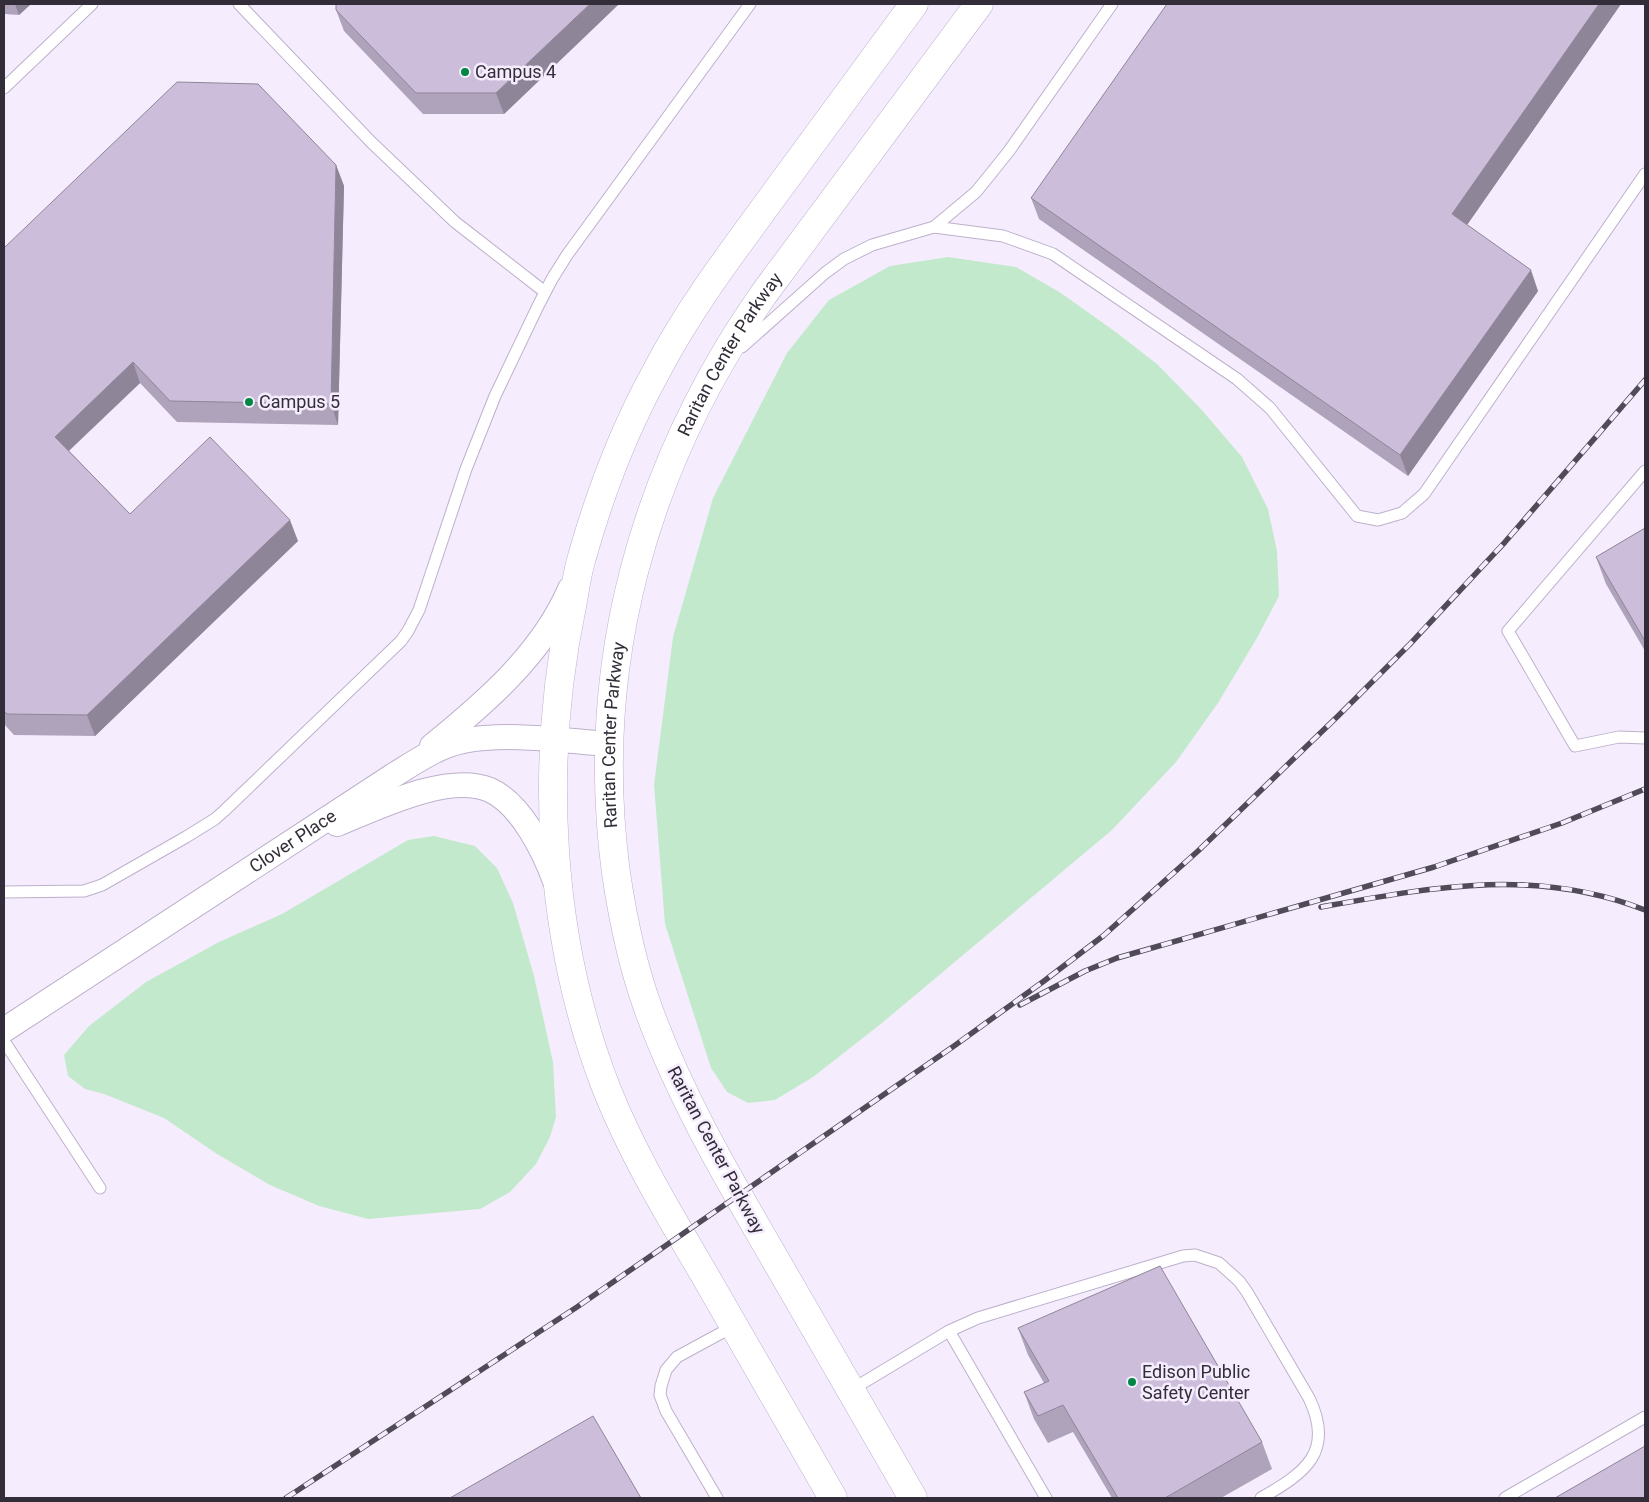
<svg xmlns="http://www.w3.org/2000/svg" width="1649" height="1502" font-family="Roboto,sans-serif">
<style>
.green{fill:#c3e9cc}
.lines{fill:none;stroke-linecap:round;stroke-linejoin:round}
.service-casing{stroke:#beb0cb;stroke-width:13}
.minor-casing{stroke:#beb0cb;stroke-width:26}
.tertiary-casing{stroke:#beb0cb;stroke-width:29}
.service{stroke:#fff;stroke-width:11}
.minor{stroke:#fff;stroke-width:24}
.tertiary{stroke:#fff;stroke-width:28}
.rail-casing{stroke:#504b57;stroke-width:5.5}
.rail{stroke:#f5edfe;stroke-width:4;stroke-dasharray:11;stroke-linecap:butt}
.wall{fill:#afa3bb}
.shaded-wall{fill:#8f8599}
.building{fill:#ccbeda;stroke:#8f8599}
.poi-dot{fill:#008743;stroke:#f5edfe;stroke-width:2}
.labels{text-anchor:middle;stroke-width:5;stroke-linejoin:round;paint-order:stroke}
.poi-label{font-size:18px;fill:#322d38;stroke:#f5edfe;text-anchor:start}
.street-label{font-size:18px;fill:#322d38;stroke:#f5edfe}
</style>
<rect width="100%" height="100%" fill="#f5edfe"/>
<g class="green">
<path d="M948 257 1016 267 1061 293 1117 333 1157 364 1201 409 1242 457 1268 509 1277 551 1279 596 1257 638 1218 703 1176 762 1112 830 882 1023 813 1077 775 1100 748 1103 727 1092 711 1068 665 924 654 785 673 637 713 498 787 353 829 300 890 266Z"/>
<path d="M434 836 475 846 497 868 513 903 534 976 553 1062 556 1117 550 1137 536 1164 510 1192 480 1209 368 1219 319 1206 270 1185 217 1154 164 1118 104 1094 85 1089 68 1076 64 1055 89 1026 146 982 219 942 282 914 408 840Z"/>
</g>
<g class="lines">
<g class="service-casing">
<g id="service">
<path d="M239 4 371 142 455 222 545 292"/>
<path d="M4 88 92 4"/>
<path d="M934 227 976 192 1009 151 1112 4"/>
<path d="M742 347 825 273 844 259 872 245 934 227 1003 236 1053 254 1237 379 1270 408 1357 516 1378 520 1402 513 1424 494 1645 174"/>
<path d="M1645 471 1508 631 1575 746 1619 737 1645 738"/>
<path d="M4 892 84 891 102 885 186 837 215 819 224 811 401 641 408 631 419 610 466 469 495 396 538 306 552 279 567 255 750 4"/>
<path d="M4 1041 100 1188"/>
<path d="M949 1331 978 1318 1183 1256 1195 1255 1219 1263 1239 1281 1247 1292 1309 1398C1335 1452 1305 1473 1261 1498"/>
<path d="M851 1390 949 1331 1046 1498"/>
<path d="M717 1498 666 1411 660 1395 661 1386 666 1370 677 1357 734 1326"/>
<path d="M1505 1498 1645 1417"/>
</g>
</g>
<g class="minor-casing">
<g id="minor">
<path d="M432 746C486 702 542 654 570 589"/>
<path d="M337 824C377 808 448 772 490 790 521 804 544 851 555 881"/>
<path id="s1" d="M4 1030 394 775C415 762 438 746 463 741 508 732 564 741 609 744"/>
</g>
</g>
<g class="tertiary-casing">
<g id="tertiary">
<path d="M833 1498C790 1424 747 1349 704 1274 669 1214 633 1155 607 1090 548 940 539 763 572 606 575 590 577 573 582 557 600 493 624 430 656 372 688 310 730 255 771 199 819 134 866 69 914 4"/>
<path id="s2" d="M913 1498C867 1419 821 1339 775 1259 728 1178 680 1097 648 1008 632 964 623 920 616 873 588 665 644 466 763 295L979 4"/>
</g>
</g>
<use href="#service" class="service"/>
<use href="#minor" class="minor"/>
<use href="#tertiary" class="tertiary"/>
<g class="rail-casing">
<g id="rail">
<path d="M1321 907C1433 887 1536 867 1645 910"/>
<path d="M1020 1005 1085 971 1117 958 1434 867 1562 823 1645 789"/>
<path d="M286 1498 577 1307 954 1046 1044 981 1103 936 1198 851 1338 716 1409 645 1505 542 1645 380"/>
</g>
</g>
<use href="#rail" class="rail"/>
</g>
<g class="wall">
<path d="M4 4H31L19 15 4 14Z"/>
<path d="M619 4 504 114H423L344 31 336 10Z"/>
<path d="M1621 4 1467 225 1538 291 1408 476 1039 219 1031 198Z"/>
<path d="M336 165 344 186 338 425 177 422 140 383 69 451 130 514 298 541 95 736 14 735 4 724V248Z"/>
<path d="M1645 528V651L1606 584 1596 557Z"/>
<path d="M1018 1328 1262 1442 1272 1469 1221 1498H1112L1073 1432 1048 1443 1034 1419 1024 1392 1044 1383 1028 1355Z"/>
</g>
<g class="shaded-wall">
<path d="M15 4H31L19 15Z"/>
<path d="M590 4H619L504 114 496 93Z"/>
<path d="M1599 4H1621L1460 235 1452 214Z"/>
<path d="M336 165 344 186 338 425 331 404Z"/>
<path d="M1531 270 1538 291 1408 476 1400 455Z"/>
<path d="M133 362 140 383 62 457 55 437Z"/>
<path d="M290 520 298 541 95 736 87 715Z"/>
</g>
<g class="building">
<path d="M336 4H590L496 93H416L336 10Z"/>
<path d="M1167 4H1599L1452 214 1531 270 1400 455 1031 198Z"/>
<path d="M177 82 258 84 336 165 331 404 170 401 133 362 55 437 130 514 210 437 290 520 87 715 7 714 4 711V248Z"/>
<path d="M1645 528V641L1596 557Z"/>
<path d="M1160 1266 1262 1442 1165 1498H1118L1063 1405 1038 1416 1024 1392 1049 1381 1018 1328Z"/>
<path d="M593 1416 641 1498H450Z"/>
<path d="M1645 1446V1498H1555Z"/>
</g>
<g class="poi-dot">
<circle cx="465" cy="72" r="5"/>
<circle cx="249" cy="402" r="5"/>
<circle cx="1132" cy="1382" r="5"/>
</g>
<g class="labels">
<g class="poi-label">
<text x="475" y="78">Campus 4</text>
<text x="259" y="408">Campus 5</text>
<text x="1142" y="1378">Edison Public<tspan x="1142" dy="21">Safety Center</tspan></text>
</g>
<g class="street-label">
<text dy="6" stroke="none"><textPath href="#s2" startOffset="1239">Raritan Center Parkway</textPath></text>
<text dy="6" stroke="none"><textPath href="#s2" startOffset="835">Raritan Center Parkway</textPath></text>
<text dy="6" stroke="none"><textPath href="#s1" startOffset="345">Clover Place</textPath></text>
<text transform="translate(716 1150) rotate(62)" y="6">Raritan Center Parkway</text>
</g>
</g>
<rect width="1649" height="1502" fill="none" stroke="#322d38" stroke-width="10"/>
</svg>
